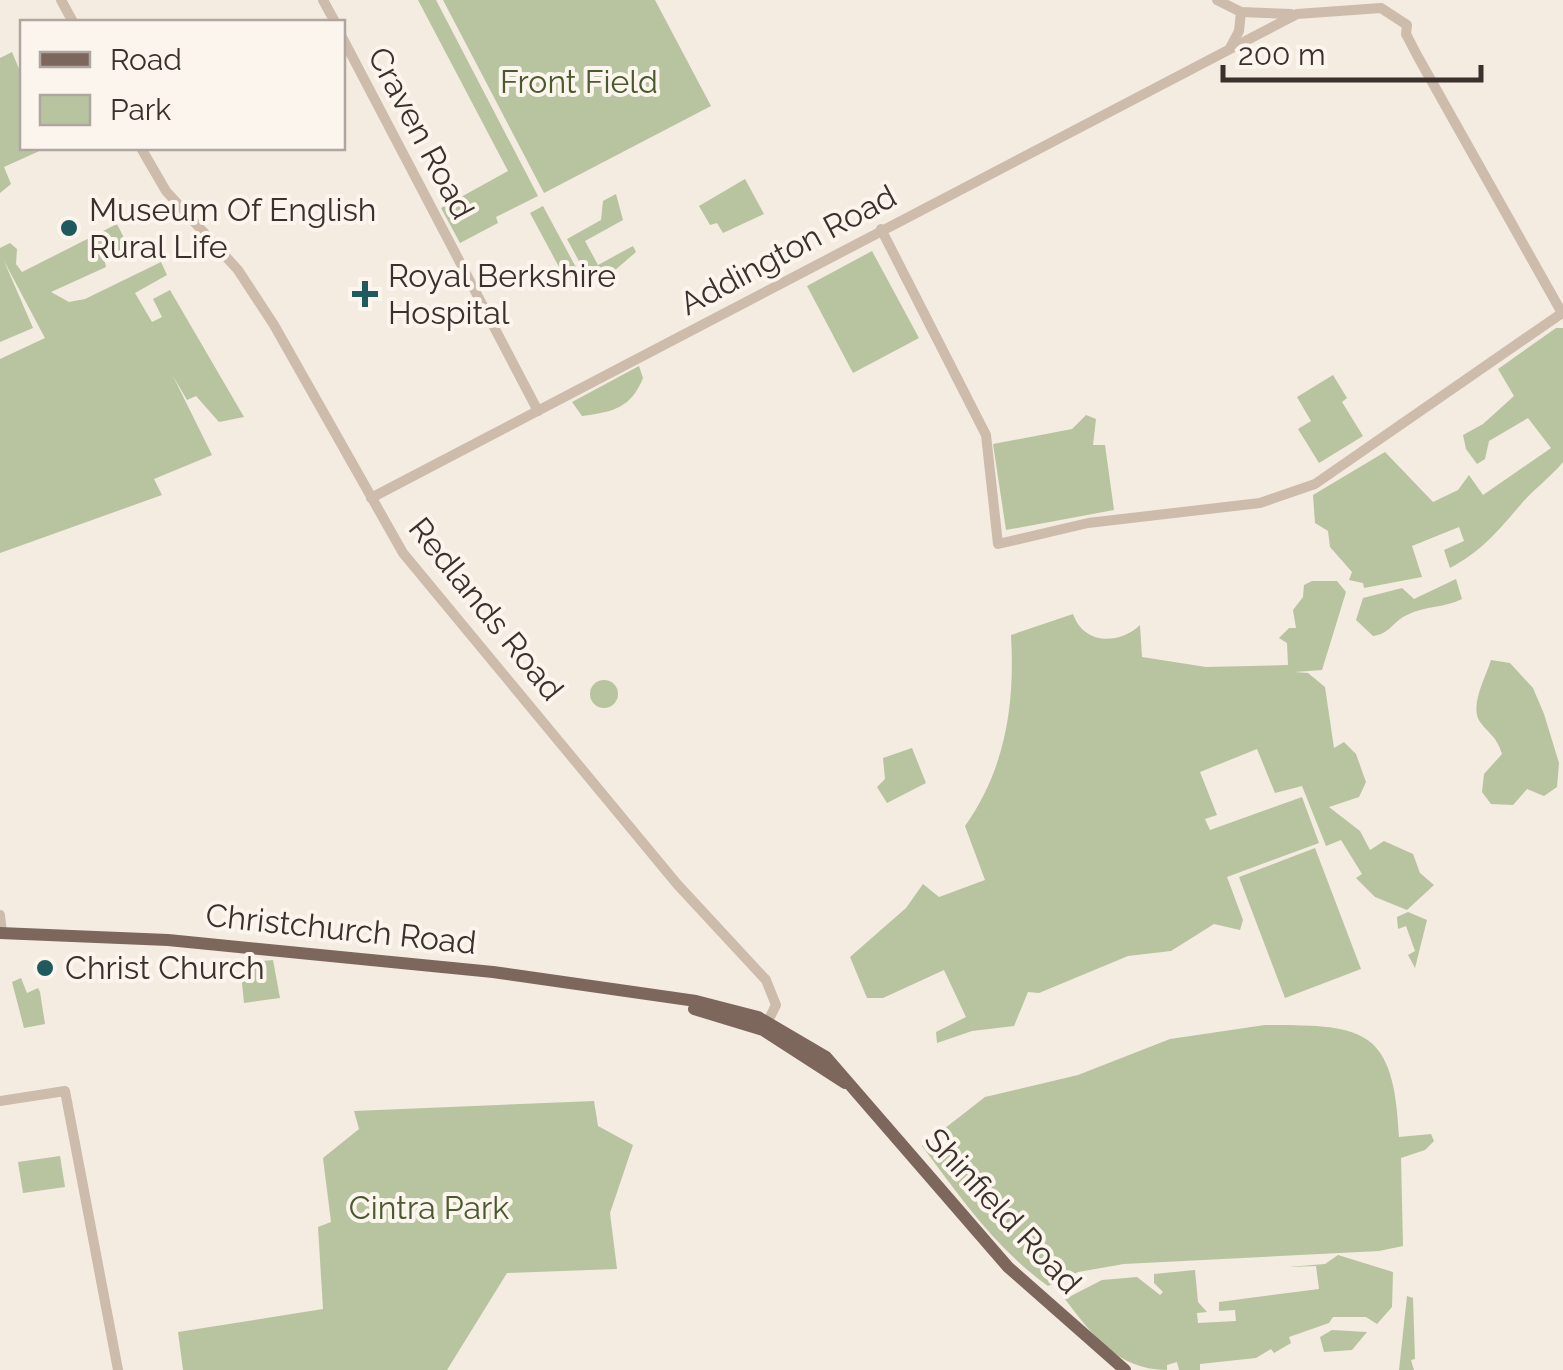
<svg xmlns="http://www.w3.org/2000/svg" width="1563" height="1370" font-family="Raleway,sans-serif">
<style>
.green{fill:#b8c4a0}
.lines{fill:none;stroke-linecap:round;stroke-linejoin:round}
.minor{stroke:#cdbbac;stroke-width:10}
.major{stroke:#7d675c;stroke-width:12}
.poi-dot{fill:#1f5a5e;stroke:#fbf5ee;stroke-width:4}
.labels{text-anchor:middle;stroke-width:8;stroke-linejoin:round;paint-order:stroke}
.park-label{font-size:32px;fill:#4a5a2e;stroke:#fbf5ee}
.street-label{font-size:32px;fill:#3b302b;stroke:#fbf5ee}
.poi-label{font-size:32px;fill:#3b302b;stroke:#fbf5ee;text-anchor:start}
</style>
<rect width="100%" height="100%" fill="#f4ebe1"/>
<g class="green">
<path d="M418 0H436L538 196 496 217 498 223 460 243 441 208 508 171Z"/>
<path d="M443 0H655L711 106 544 193Z"/>
<path d="M12 52 22 76V148H46L4 167 11 184 0 193V58Z"/>
<path d="M745 179 764 214 723 233 717 223 710 225 699 206Z"/>
<path d="M616 194 623 220 585 241 598 265 633 246 636 252 614 271 587 276 567 239 601 220 603 201Z"/>
<path d="M543 206 579 273 566 280 530 213Z"/>
<path d="M117 224 128 246 104 258 106 267 51 292 69 302 85 299 161 262 167 275 135 293 152 322 162 317 153 299 170 290 244 417 219 422 196 396 187 400 173 376 212 455 154 479 162 495 0 553V359L45 338 4 261 33 328 0 342V248L10 243 17 249 16 264 22 272Z"/>
<path d="M872 251 919 338 853 373 807 286Z"/>
<path d="M1556 328H1563V462C1551 477 1535 488 1522 503 1499 530 1482 551 1450 568L1444 550 1464 541 1459 527 1412 546 1422 577 1364 588 1363 583 1349 580 1352 572 1330 547 1328 531 1315 523 1313 495 1385 452 1433 502 1458 490 1469 475 1483 495 1551 448 1528 418 1489 441 1485 459 1477 464 1466 449 1463 435 1483 424 1514 396 1498 369Z"/>
<path d="M639 366 643 378C631 408 613 412 582 416L572 402Z"/>
<path d="M1333 375 1347 398 1342 402 1363 436 1319 463 1298 429 1311 421 1297 397Z"/>
<path d="M1086 415 1096 419 1093 445H1105L1114 510 1006 530 993 444 1072 429Z"/>
<path d="M1456 579 1462 599C1444 608 1424 606 1407 615 1392 622 1390 634 1373 636L1356 620 1363 598 1402 588 1414 599Z"/>
<path d="M1312 581H1337L1346 592 1322 670 1295 672 1308 673 1325 687 1334 748 1344 742 1356 754 1366 782 1359 797 1329 807 1360 831 1370 850 1384 841 1413 854 1420 873 1434 885 1407 910 1375 897 1356 878 1362 874 1341 840 1326 846 1302 786 1275 793 1257 749 1200 772 1217 815 1205 819 1210 830 1302 797 1319 843 1227 877 1243 920 1240 930 1214 924 1171 951 1128 956 1039 993 1028 992 1014 1026 972 1031 937 1043 936 1032 966 1017 944 970 883 998H867L850 957 906 908 923 884 939 897 985 880 965 826C1006 768 1015 704 1011 635L1073 614C1084 645 1119 645 1140 625L1142 657 1206 667 1288 665 1287 643 1279 638 1289 628H1296L1293 610 1303 597 1304 585Z"/>
<path d="M1491 660 1510 663 1533 688 1544 714 1559 763 1557 787 1544 796 1527 789 1513 805 1491 804 1482 792 1484 774 1502 754C1497 737 1490 735 1480 722 1469 706 1486 677 1491 660Z"/>
<circle cx="604" cy="694" r="14"/>
<path d="M912 748 926 783 887 803 877 787 885 779 883 758Z"/>
<path d="M1315 848 1361 969 1285 998 1239 877Z"/>
<path d="M1408 912 1427 920 1415 968 1408 955 1415 951 1406 926 1398 929 1397 917Z"/>
<path d="M273 960 280 998 244 1003 240 963Z"/>
<path d="M21 978 27 993 38 988 40 992 45 1024 24 1028 12 982Z"/>
<path d="M1265 1025C1364 1025 1394 1027 1399 1137L1431 1134 1434 1141 1425 1150 1401 1158 1403 1246 1379 1251 1124 1264 1078 1272 1048 1286C995 1248 961 1198 922 1146L985 1097 1078 1075 1170 1039Z"/>
<path d="M594 1101 598 1126 633 1145 610 1213 617 1269 507 1273 447 1370H183L178 1332 323 1309 318 1227 331 1222 323 1158 359 1129 354 1111Z"/>
<path d="M60 1156 65 1187 23 1193 18 1162Z"/>
<path d="M1338 1255 1393 1272 1392 1307 1377 1324 1366 1317H1333L1329 1323 1289 1337 1291 1343 1274 1353 1271 1349 1256 1358 1200 1364V1370H1179L1177 1362 1167 1365V1370C1118 1370 1093 1336 1065 1299L1102 1280 1137 1277 1160 1295 1163 1292 1154 1283V1274L1195 1270 1198 1302 1207 1312 1197 1313 1198 1323 1236 1321 1235 1310 1219 1311V1302L1319 1289 1316 1266 1288 1267 1325 1264Z"/>
<path d="M1407 1296 1413 1298 1415 1359 1411 1360 1414 1370H1399Z"/>
<path d="M1332 1330 1367 1332 1352 1350 1324 1352 1320 1337Z"/>
</g>
<g class="lines">
<g class="minor">
<path d="M61 0 73 22"/>
<path d="M323 0 335 22"/>
<path d="M1217 0 1241 12 1291 14"/>
<path d="M342 37 538 411"/>
<path d="M1230 48 1239 31 1241 12"/>
<path d="M141 148 166 191 238 270 274 325 403 553 677 884 766 980 776 1005 764 1029"/>
<path d="M881 229 986 435 998 544 1088 523 1260 503 1315 484 1562 313"/>
<path d="M371 498 1297 14 1381 8 1407 25 1406 34 1418 57 1562 313"/>
<path d="M0 915 2 933"/>
<path d="M0 1101 65 1091 118 1370"/>
</g>
<g class="major">
<path d="M0 933 168 940 493 972 696 1001 758 1017 826 1057 1008 1267 1125 1370"/>
<path d="M694 1009 763 1030 845 1083"/>
</g>
</g>
<g class="poi-dot">
<circle cx="69" cy="228" r="10"/>
<path d="M360 279h10v10h10v10h-10v10h-10v-10h-10v-10h10z"/>
<circle cx="45" cy="968" r="10"/>
</g>
<g class="labels">
<g class="park-label">
<text x="579" y="93">Front Field</text>
<text x="429" y="1219">Cintra Park</text>
</g>
<g class="street-label">
<text transform="translate(421 133) rotate(62)" y="11">Craven Road</text>
<text transform="translate(788 250) rotate(-28)" y="11">Addington Road</text>
<text transform="translate(486 609) rotate(51)" y="11">Redlands Road</text>
<text transform="translate(341 929) rotate(6)" y="11">Christchurch Road</text>
<text transform="translate(1003 1211) rotate(47)" y="11">Shinfield Road</text>
</g>
<g class="poi-label">
<text x="89" y="221">Museum Of English<tspan x="89" dy="37">Rural Life</tspan></text>
<text x="388" y="287">Royal Berkshire<tspan x="388" dy="37">Hospital</tspan></text>
<text x="65" y="979">Christ Church</text>
</g>
</g>
<rect x="20" y="20" width="325" height="130" fill="#fbf5ee" stroke="#aea6a0" stroke-width="2.5"/>
<rect x="40" y="52" width="50" height="15" fill="#7d675c" stroke="#aea6a0" stroke-width="2.5"/>
<text x="110" y="70" font-size="30" fill="#3b302b">Road</text>
<rect x="40" y="95" width="50" height="30" fill="#b8c4a0" stroke="#aea6a0" stroke-width="2.5"/>
<text x="110" y="120" font-size="30" fill="#3b302b">Park</text>
<path d="M1223 65v15h258v-15" fill="none" stroke="#3b302b" stroke-width="5"/>
<text x="1238" y="65" font-size="30" fill="#3b302b" stroke="#fbf5ee" stroke-width="8" paint-order="stroke">200 m</text>
</svg>
